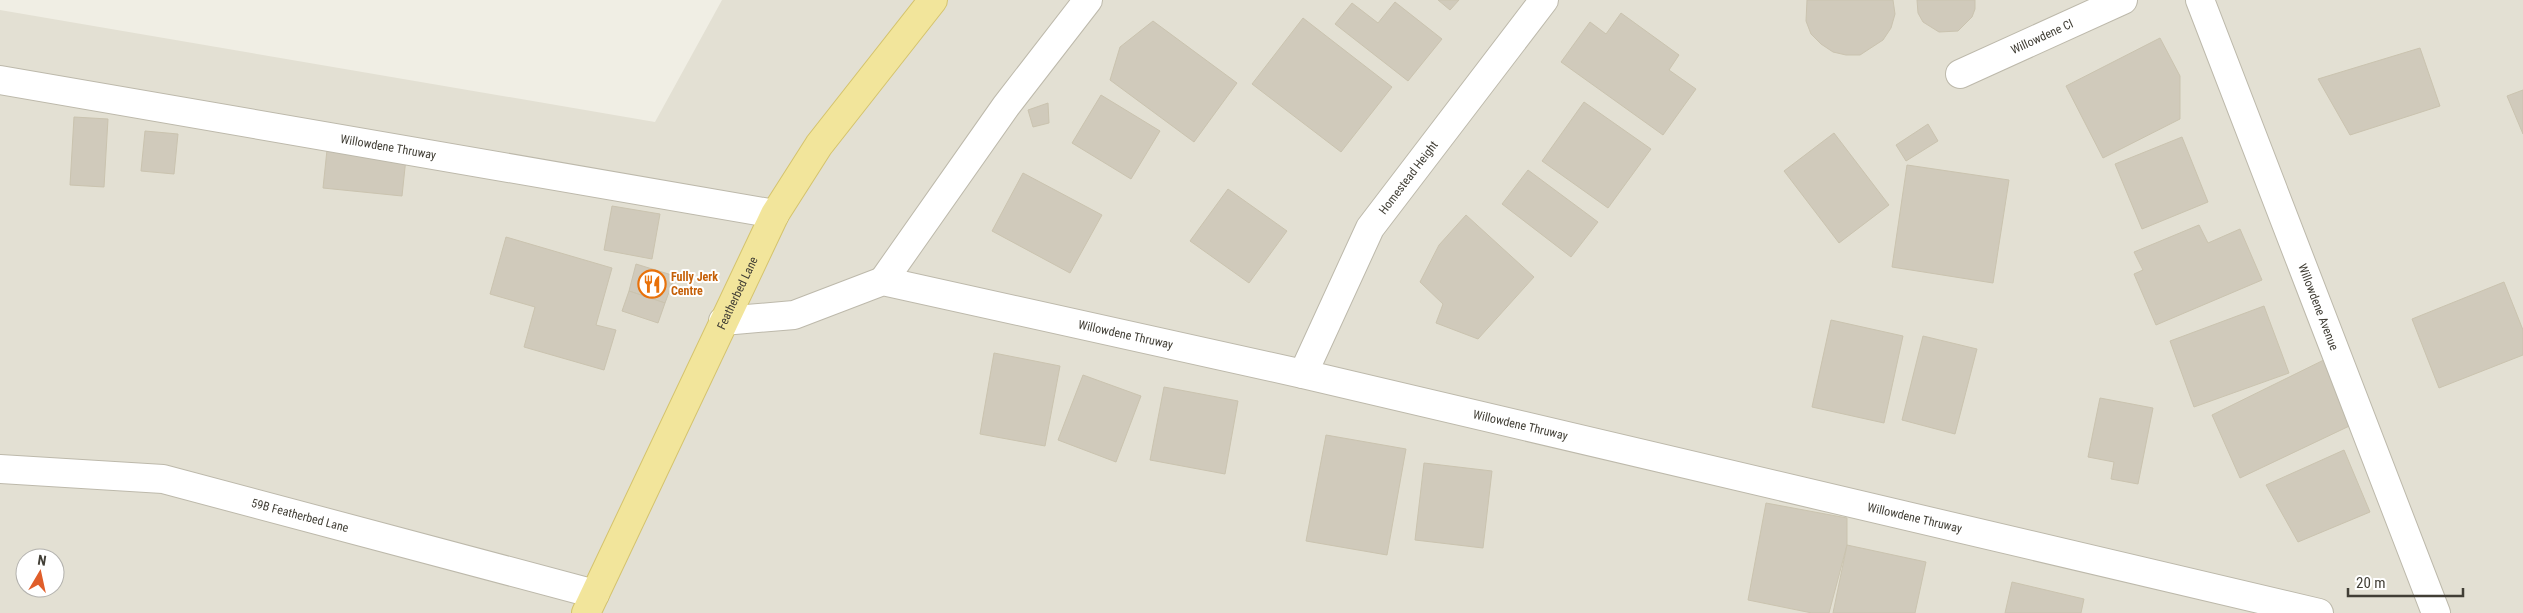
<svg xmlns="http://www.w3.org/2000/svg" width="2523" height="613" font-family="'Roboto Condensed',sans-serif">
<style>
.residential{fill:#e3e0d3;fill-rule:evenodd}
.building{fill:#d0cabb;stroke:#cac3af}
.lines{fill:none;stroke-linecap:round;stroke-linejoin:round}
.minor-casing{stroke:#bdb9ab;stroke-width:30}
.major-casing{stroke:#d4c36d;stroke-width:30}
.minor{stroke:#fff;stroke-width:28}
.major{stroke:#f2e59b;stroke-width:28}
.labels{text-anchor:middle;stroke-width:4;stroke-linejoin:round;paint-order:stroke}
.street-label{font-size:12px;fill:#413e35;stroke:#fff}
.food-label{font-size:12px;font-weight:bold;fill:#c56008;stroke:#fff;text-anchor:start}
</style>
<rect width="100%" height="100%" fill="#f0eee4"/>
<path class="residential" d="M722 0H2523V613H0V10L655 122ZM25 558H55V588H25Z"/>
<g class="building">
<path d="M1438 0H1459L1450 10Z"/>
<path d="M1807 0H1893L1895 14 1891 28 1883 40 1860 55H1846L1833 52 1821 44 1811 34 1806 21Z"/>
<path d="M1917 0H1975V9L1972 17 1958 31 1939 32 1923 22 1918 13Z"/>
<path d="M1395 2 1442 39 1408 81 1335 24 1352 3 1378 23Z"/>
<path d="M1621 13 1679 55 1669 70 1696 89 1663 135 1561 62 1590 22 1606 34Z"/>
<path d="M1303 18 1392 87 1341 152 1252 84Z"/>
<path d="M1153 21 1237 83 1194 142 1110 80 1120 47Z"/>
<path d="M2160 38 2180 76V119L2103 158 2066 86Z"/>
<path d="M2420 48 2440 106 2350 135 2318 79Z"/>
<path d="M2523 90V134L2507 96Z"/>
<path d="M1101 95 1160 131 1131 179 1072 143Z"/>
<path d="M1584 102 1651 149 1608 208 1542 161Z"/>
<path d="M1048 103 1049 123 1033 127 1028 110Z"/>
<path d="M74 117 108 119 104 187 70 185Z"/>
<path d="M1928 124 1938 141 1906 161 1896 145Z"/>
<path d="M145 131 178 134 174 174 141 171Z"/>
<path d="M1834 133 1889 205 1839 243 1784 171Z"/>
<path d="M2182 137 2208 202 2142 229 2115 164Z"/>
<path d="M327 150 406 158 402 196 323 188Z"/>
<path d="M1907 165 2009 180 1993 283 1892 267Z"/>
<path d="M1528 170 1598 222 1571 257 1502 204Z"/>
<path d="M1023 173 1102 215 1070 273 992 231Z"/>
<path d="M1228 189 1287 231 1249 283 1190 241Z"/>
<path d="M612 206 660 214 652 259 604 250Z"/>
<path d="M1466 215 1534 277 1478 339 1436 323 1443 304 1420 282 1439 245Z"/>
<path d="M2199 225 2208 243 2240 229 2262 280 2156 325 2134 274 2143 270 2134 252Z"/>
<path d="M506 237 612 268 596 325 616 330 604 370 524 347 535 307 490 294Z"/>
<path d="M636 264 675 276 665 303 629 291Z"/>
<path d="M2504 282 2523 330V355L2439 388 2412 319Z"/>
<path d="M629 291 665 303 658 323 622 311Z"/>
<path d="M2264 306 2289 373 2194 407 2170 341Z"/>
<path d="M1831 320 1903 336 1884 423 1812 407Z"/>
<path d="M1923 336 1977 349 1955 434 1902 420Z"/>
<path d="M994 353 1060 366 1045 446 980 434Z"/>
<path d="M2336 354 2362 420 2240 478 2212 415Z"/>
<path d="M1083 375 1141 396 1116 462 1058 440Z"/>
<path d="M1164 387 1238 401 1225 474 1150 460Z"/>
<path d="M2100 398 2153 408 2138 484 2111 479 2114 462 2088 457Z"/>
<path d="M1326 435 1406 449 1387 555 1306 541Z"/>
<path d="M2344 450 2370 512 2298 542 2266 485Z"/>
<path d="M1424 463 1492 471 1483 548 1415 540Z"/>
<path d="M1766 503 1847 518V545L1829 613H1812L1748 600Z"/>
<path d="M1847 545 1926 562 1915 613H1833Z"/>
<path d="M2012 582 2084 599 2081 613H2005Z"/>
</g>
<g class="lines">
<g class="minor-casing">
<g id="minor">
<path id="s1" d="M2200 0 2436 613"/>
<path id="s2" d="M1960 74 2123 0"/>
<path id="s3" d="M0 80 775 214"/>
<path d="M883 281 1006 106 1088 0"/>
<path id="s4" d="M723 321 794 315 883 281 1303 374 2319 613"/>
<path id="s5" d="M1303 374 1370 228 1544 0"/>
<path id="s6" d="M0 469 163 479 595 594"/>
</g>
</g>
<g class="major-casing">
<g id="major">
<path id="s7" d="M586 613 775 214 819 145 933 0"/>
</g>
</g>
<use href="#minor" class="minor"/>
<use href="#major" class="major"/>
</g>
<defs>
<g id="restaurant-ring" transform="scale(1.4375)"><circle r="9.5" fill="#fff" stroke="#e8710a" stroke-width="1.5"/><path d="M-5-6h1v4h1v-4h1v4h1v-4h1v5L-1.5 .5V6h-2V.5L-5-1ZM5-6V6H3V1.5H1.5Q1.5-4 5-6Z" fill="#e8710a"/></g>
</defs>
<g fill-rule="evenodd">
<use href="#restaurant-ring" x="652" y="284"/>
</g>
<g class="labels">
<g class="street-label">
<text dy="4" stroke="none"><textPath href="#s2" startOffset="90">Willowdene Cl</textPath></text>
<text dy="4" stroke="none"><textPath href="#s3" startOffset="394">Willowdene Thruway</textPath></text>
<text dy="4" stroke="none"><textPath href="#s5" startOffset="224">Homestead Height</textPath></text>
<text dy="4" stroke="none"><textPath href="#s7" startOffset="354">Featherbed Lane</textPath></text>
<text dy="4" stroke="none"><textPath href="#s1" startOffset="329">Willowdene Avenue</textPath></text>
<text dy="4" stroke="none"><textPath href="#s4" startOffset="415">Willowdene Thruway</textPath></text>
<text dy="4" stroke="none"><textPath href="#s4" startOffset="820">Willowdene Thruway</textPath></text>
<text dy="4" stroke="none"><textPath href="#s6" startOffset="305">59B Featherbed Lane</textPath></text>
<text dy="4" stroke="none"><textPath href="#s4" startOffset="1225">Willowdene Thruway</textPath></text>
</g>
<g class="food-label">
<text x="671" y="281">Fully Jerk<tspan x="671" dy="14">Centre</tspan></text>
</g>
</g>
<g transform="translate(40 573) rotate(9)"><circle r="24" fill="#ffffff" stroke="#b3b2ae"/>
<path d="M0-4L9 19L0 12L-9 19Z" fill="#e05e2a"/>
<text y="-8" font-size="14" font-weight="bold" text-anchor="middle" fill="#413e35">N</text>
</g>
<path d="M2348 588v8h115v-8" fill="none" stroke="#413e35" stroke-width="2.5"/>
<text x="2356" y="588" font-size="15" fill="#413e35" stroke="#ffffff" stroke-width="4" paint-order="stroke">20 m</text>
</svg>
